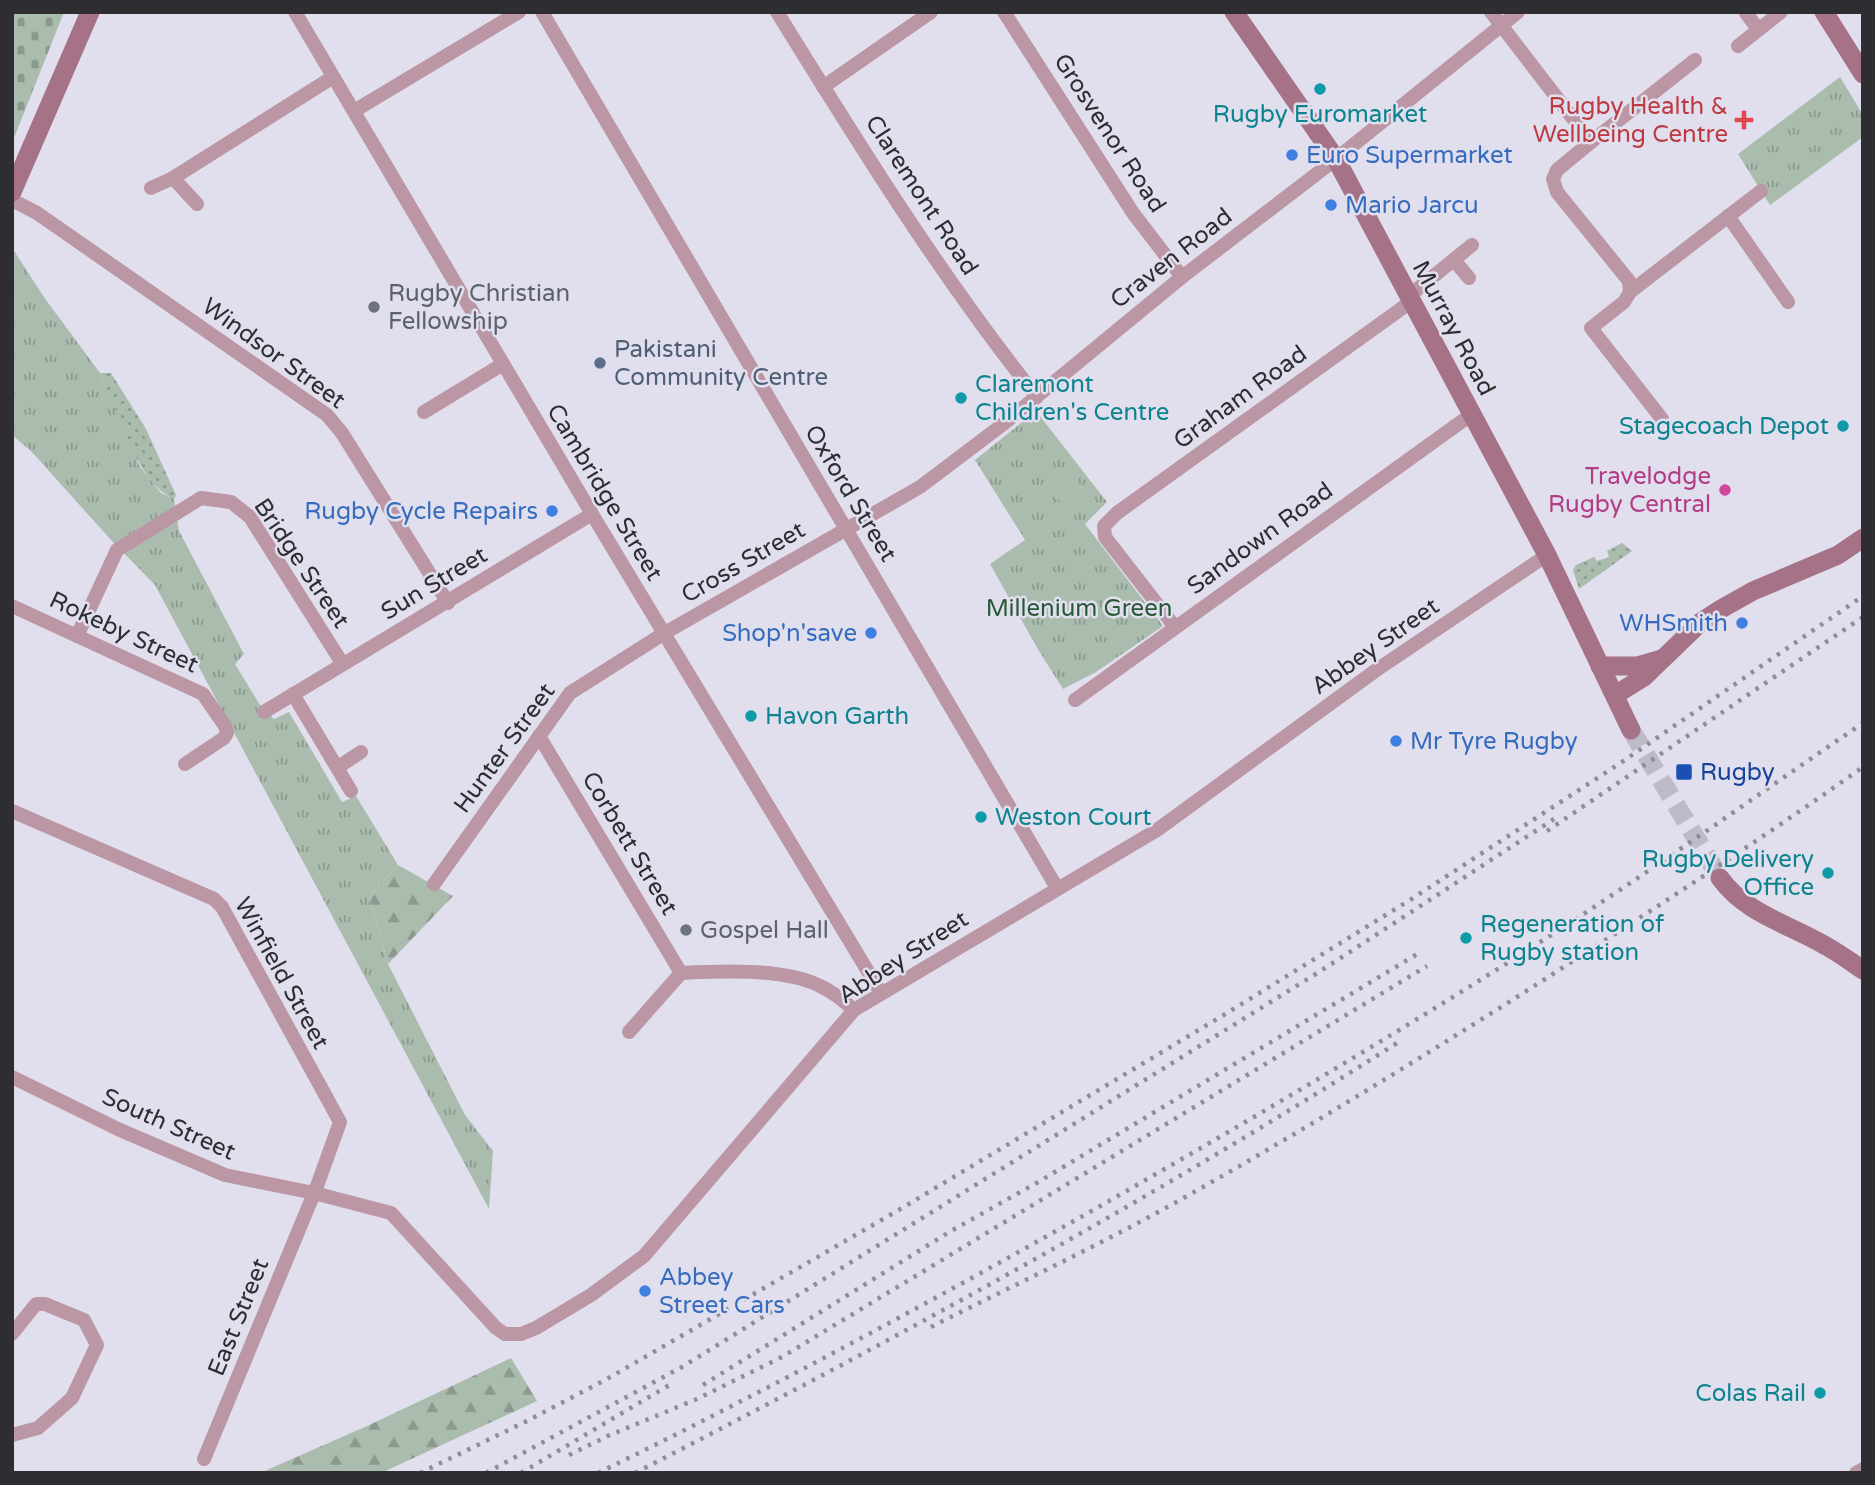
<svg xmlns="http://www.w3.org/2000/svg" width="1875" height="1485" font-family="'Varela Round',sans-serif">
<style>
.grass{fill:url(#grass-dots)}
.forest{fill:url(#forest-firs)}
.cemetery{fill:url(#cemetery-stones)}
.park{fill:url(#park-tufts)}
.pitch{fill:#aabcae}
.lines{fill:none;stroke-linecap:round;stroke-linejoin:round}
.secondary-tunnel{stroke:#bdbbc8;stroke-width:19;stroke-dasharray:19 10;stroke-linecap:butt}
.street{stroke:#bb96a4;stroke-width:14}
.secondary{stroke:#a67287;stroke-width:19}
.rail{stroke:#8f8d98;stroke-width:4.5;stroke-dasharray:3.5 7;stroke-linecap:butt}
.culture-dot{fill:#0f9aa8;stroke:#e1dfee;stroke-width:2.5}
.health-dot{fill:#e0444e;stroke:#e1dfee;stroke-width:2.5}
.shop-dot{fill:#3f7fe0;stroke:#e1dfee;stroke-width:2.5}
.worship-dot{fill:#6b7280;stroke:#e1dfee;stroke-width:2.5}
.service-dot{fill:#5c6f8a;stroke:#e1dfee;stroke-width:2.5}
.hotel-dot{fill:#d1479c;stroke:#e1dfee;stroke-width:2.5}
.transit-dot{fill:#1a4fb4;stroke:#e1dfee;stroke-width:2.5}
.labels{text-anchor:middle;stroke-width:5;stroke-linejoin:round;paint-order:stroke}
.health-label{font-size:24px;fill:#be3a42;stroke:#e1dfee;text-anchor:end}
.culture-label{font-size:24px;fill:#0d838f;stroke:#e1dfee;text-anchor:start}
.street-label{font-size:24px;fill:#2e2d32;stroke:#e1dfee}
.shop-label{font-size:24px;fill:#366cbe;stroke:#e1dfee;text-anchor:start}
.worship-label{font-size:24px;fill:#5b616d;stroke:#e1dfee;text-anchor:start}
.service-label{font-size:24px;fill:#4e5e75;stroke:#e1dfee;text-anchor:start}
.hotel-label{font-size:24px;fill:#b23c85;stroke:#e1dfee;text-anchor:end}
.park-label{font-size:24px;fill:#295938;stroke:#e1dfee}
.transit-label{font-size:24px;fill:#164399;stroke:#e1dfee;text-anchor:start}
</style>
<defs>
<pattern id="grass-dots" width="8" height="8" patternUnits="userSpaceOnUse" patternTransform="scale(1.75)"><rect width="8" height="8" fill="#aabcae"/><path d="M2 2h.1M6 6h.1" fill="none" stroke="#8b998e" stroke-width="1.8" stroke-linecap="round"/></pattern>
<pattern id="forest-firs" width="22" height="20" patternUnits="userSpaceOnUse" patternTransform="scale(1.75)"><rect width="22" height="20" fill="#aabcae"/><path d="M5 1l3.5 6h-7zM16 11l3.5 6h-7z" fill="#8b998e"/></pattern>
<pattern id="cemetery-stones" width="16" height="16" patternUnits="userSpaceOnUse" patternTransform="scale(1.75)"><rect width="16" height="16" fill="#aabcae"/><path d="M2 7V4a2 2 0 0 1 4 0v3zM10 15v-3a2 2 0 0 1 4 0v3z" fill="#8b998e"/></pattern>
<pattern id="park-tufts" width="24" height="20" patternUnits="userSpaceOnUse" patternTransform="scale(1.75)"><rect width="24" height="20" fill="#aabcae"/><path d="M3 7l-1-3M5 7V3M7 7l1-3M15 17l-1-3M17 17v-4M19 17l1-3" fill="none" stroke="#8b998e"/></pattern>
</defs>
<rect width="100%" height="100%" fill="#e1dfee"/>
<g class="grass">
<path d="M100 373H111L146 429 176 495 174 499C137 483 116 410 100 373Z"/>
<path d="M1622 543 1632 551 1579 589 1573 570 1576 565 1594 557 1597 561 1609 557 1607 551Z"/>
</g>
<g class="forest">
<path d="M398 865 453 896 388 964 369 897Z"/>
<path d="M511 1358 537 1401 381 1473H260L367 1426Z"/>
</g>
<path class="cemetery" d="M12 12H64L12 143Z"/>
<g class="park">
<path d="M1840 77 1863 115V137L1770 205 1738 154Z"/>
<path d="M12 248 46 300 100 373 140 467 161 493 174 499 179 531 244 654 235 664 260 705 274 719 289 712 342 802 356 796 398 865 369 897 388 964 465 1115 493 1151 489 1209 155 585 111 540 31 451 12 435Z"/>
<path d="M1036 411 1107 502 1085 524 1163 626 1096 672 1063 689 1039 651 990 564 1025 540 975 460Z"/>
</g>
<path class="pitch" d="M1074 476 1089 496 1067 512 1052 491Z"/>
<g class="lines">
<path class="secondary-tunnel" d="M1631 730 1720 878"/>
<g class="street">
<path d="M295 12 592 514 881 993"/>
<path d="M542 12 1057 888"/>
<path d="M777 12C858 143 941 277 1037 397"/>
<path d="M1004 12 1133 213 1182 277"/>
<path d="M1491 12 1591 142 1557 170 1553 179 1557 192 1629 281 1630 292 1624 302 1591 328 1662 419"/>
<path d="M1746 13 1758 29"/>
<path d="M1738 46 1781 12"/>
<path d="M823 87 931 12"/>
<path d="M354 111 519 12"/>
<path d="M1591 142 1695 60"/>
<path d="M173 178 197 204"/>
<path d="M151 188 173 178 333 77"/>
<path d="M12 200 37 213 327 415 342 433 448 603"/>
<path d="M1728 216 1788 302"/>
<path d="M1454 260 1469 278"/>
<path d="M1630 292 1761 191"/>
<path d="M1409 296 1472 245"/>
<path d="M424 412 503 364"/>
<path d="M12 606 203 694 225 726 227 733 224 738 185 764"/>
<path d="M1175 627 1105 537 1104 526 1117 513 1412 301"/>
<path d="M77 636 117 550 201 498 231 502 250 517 342 663"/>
<path d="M293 694 351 791"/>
<path d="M1075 700 1472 414"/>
<path d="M264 712 592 514"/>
<path d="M539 736 681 973"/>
<path d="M338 767 361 752"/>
<path d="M12 811 214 899 222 907 340 1122 317 1186 204 1459"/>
<path d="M434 884 570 693 663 634 920 487 1002 425 1182 277 1336 159 1518 12"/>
<path d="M629 1032 681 973C721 971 781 968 818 985 832 991 843 1000 854 1010"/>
<path d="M12 1077 120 1130 225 1175 314 1193 391 1213 496 1328 505 1334H521L536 1328 591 1295 644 1256 854 1010 1157 830 1375 671 1547 555"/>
<path d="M12 1334 36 1304H45L84 1320 97 1345 72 1398 38 1428 12 1435"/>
<path d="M1856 1473 1863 1469"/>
</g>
<g class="secondary">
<path d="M1234 12 1336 159 1547 555 1631 730"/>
<path d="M1824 12 1863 74"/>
<path d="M12 192 90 12"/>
<path d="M1600 666H1637L1661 659"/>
<path d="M1615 695 1644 677 1701 622 1721 609 1753 591 1838 555 1863 538"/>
<path d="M1720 878C1746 914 1789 924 1826 946 1839 953 1851 962 1863 970"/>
</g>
<g class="rail">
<path d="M1547 831 1863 617"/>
<path d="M931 1327C1014 1285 1098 1246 1180 1200 1294 1136 1406 1067 1517 997 1634 922 1750 847 1863 767"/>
<path d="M703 1385 951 1231 1040 1181 1419 953"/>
<path d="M569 1455 610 1435 697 1399 782 1357 1427 966"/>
<path d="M420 1473 527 1421 607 1379 897 1211 1227 1013 1410 900 1619 764 1863 596"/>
<path d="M486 1473 682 1367 1319 972 1554 819"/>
<path d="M521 1473 671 1384"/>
<path d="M598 1473C764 1392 927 1304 1088 1213 1242 1125 1395 1035 1545 939 1653 870 1757 795 1863 723"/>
<path d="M635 1473C894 1340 1151 1200 1397 1043"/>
</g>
</g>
<g class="culture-dot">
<circle cx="1320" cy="89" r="7"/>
<circle cx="961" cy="398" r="7"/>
<circle cx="1843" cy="426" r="7"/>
<circle cx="751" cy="716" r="7"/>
<circle cx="981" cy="817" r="7"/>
<circle cx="1828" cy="873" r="7"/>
<circle cx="1466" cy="938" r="7"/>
<circle cx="1820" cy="1393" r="7"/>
</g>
<path class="health-dot" d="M1740.5 109.5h7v7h7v7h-7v7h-7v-7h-7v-7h7z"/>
<g class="shop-dot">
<circle cx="1292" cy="155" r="7"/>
<circle cx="1331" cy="205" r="7"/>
<circle cx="552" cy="511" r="7"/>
<circle cx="1742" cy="623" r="7"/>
<circle cx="871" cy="633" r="7"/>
<circle cx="1396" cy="741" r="7"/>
<circle cx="645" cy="1291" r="7"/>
</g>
<g class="worship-dot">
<circle cx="374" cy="307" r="7"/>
<circle cx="686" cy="930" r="7"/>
</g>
<circle class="service-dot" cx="600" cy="363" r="7"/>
<circle class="hotel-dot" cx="1725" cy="490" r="7"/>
<rect class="transit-dot" x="1675" y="763" width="18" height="18" rx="3.5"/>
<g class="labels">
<g class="health-label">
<text x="1728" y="114">Rugby Health &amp;<tspan x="1728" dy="28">Wellbeing Centre</tspan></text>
</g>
<g class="culture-label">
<text x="1320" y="122" text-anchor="middle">Rugby Euromarket</text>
<text x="975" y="392">Claremont<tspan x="975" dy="28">Children's Centre</tspan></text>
<text x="1829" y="434" text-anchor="end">Stagecoach Depot</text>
<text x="765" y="724">Havon Garth</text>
<text x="995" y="825">Weston Court</text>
<text x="1814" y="867" text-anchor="end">Rugby Delivery<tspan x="1814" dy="28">Office</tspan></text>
<text x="1480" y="932">Regeneration of<tspan x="1480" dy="28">Rugby station</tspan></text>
<text x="1806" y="1401" text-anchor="end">Colas Rail</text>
</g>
<g class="street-label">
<text transform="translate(1110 133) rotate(57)" y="8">Grosvenor Road</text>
<text transform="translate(922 195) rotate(57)" y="8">Claremont Road</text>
<text transform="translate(1171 258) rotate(-38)" y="8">Craven Road</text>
<text transform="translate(1454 328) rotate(62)" y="8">Murray Road</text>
<text transform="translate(274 353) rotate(36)" y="8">Windsor Street</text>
<text transform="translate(1240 397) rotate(-36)" y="8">Graham Road</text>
<text transform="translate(605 492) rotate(59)" y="8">Cambridge Street</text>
<text transform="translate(851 493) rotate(59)" y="8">Oxford Street</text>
<text transform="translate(1260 538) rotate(-36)" y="8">Sandown Road</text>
<text transform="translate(743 562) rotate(-30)" y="8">Cross Street</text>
<text transform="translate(302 563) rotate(56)" y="8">Bridge Street</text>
<text transform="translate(434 583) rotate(-31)" y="8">Sun Street</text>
<text transform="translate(124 632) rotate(25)" y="8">Rokeby Street</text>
<text transform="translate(1375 646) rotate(-35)" y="8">Abbey Street</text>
<text transform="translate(504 748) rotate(-54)" y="8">Hunter Street</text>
<text transform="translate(630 843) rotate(59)" y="8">Corbett Street</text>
<text transform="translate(903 957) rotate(-33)" y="8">Abbey Street</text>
<text transform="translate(282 973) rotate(61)" y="8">Winfield Street</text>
<text transform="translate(169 1124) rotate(24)" y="8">South Street</text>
<text transform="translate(238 1317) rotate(-68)" y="8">East Street</text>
</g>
<g class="shop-label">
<text x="1306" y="163">Euro Supermarket</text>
<text x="1345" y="213">Mario Jarcu</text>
<text x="538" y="519" text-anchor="end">Rugby Cycle Repairs</text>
<text x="1728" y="631" text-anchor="end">WHSmith</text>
<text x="857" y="641" text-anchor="end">Shop'n'save</text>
<text x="1410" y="749">Mr Tyre Rugby</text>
<text x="659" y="1285">Abbey<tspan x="659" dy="28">Street Cars</tspan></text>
</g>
<g class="worship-label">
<text x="388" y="301">Rugby Christian<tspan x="388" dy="28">Fellowship</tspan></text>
<text x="700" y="938">Gospel Hall</text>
</g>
<g class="service-label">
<text x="614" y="357">Pakistani<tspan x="614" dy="28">Community Centre</tspan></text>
</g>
<g class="hotel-label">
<text x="1711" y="484">Travelodge<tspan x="1711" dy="28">Rugby Central</tspan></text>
</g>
<g class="park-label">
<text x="1079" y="616">Millenium Green</text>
</g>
<g class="transit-label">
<text x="1700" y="780">Rugby</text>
</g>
</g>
<rect width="1875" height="1485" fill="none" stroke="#2e2d32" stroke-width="28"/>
</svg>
